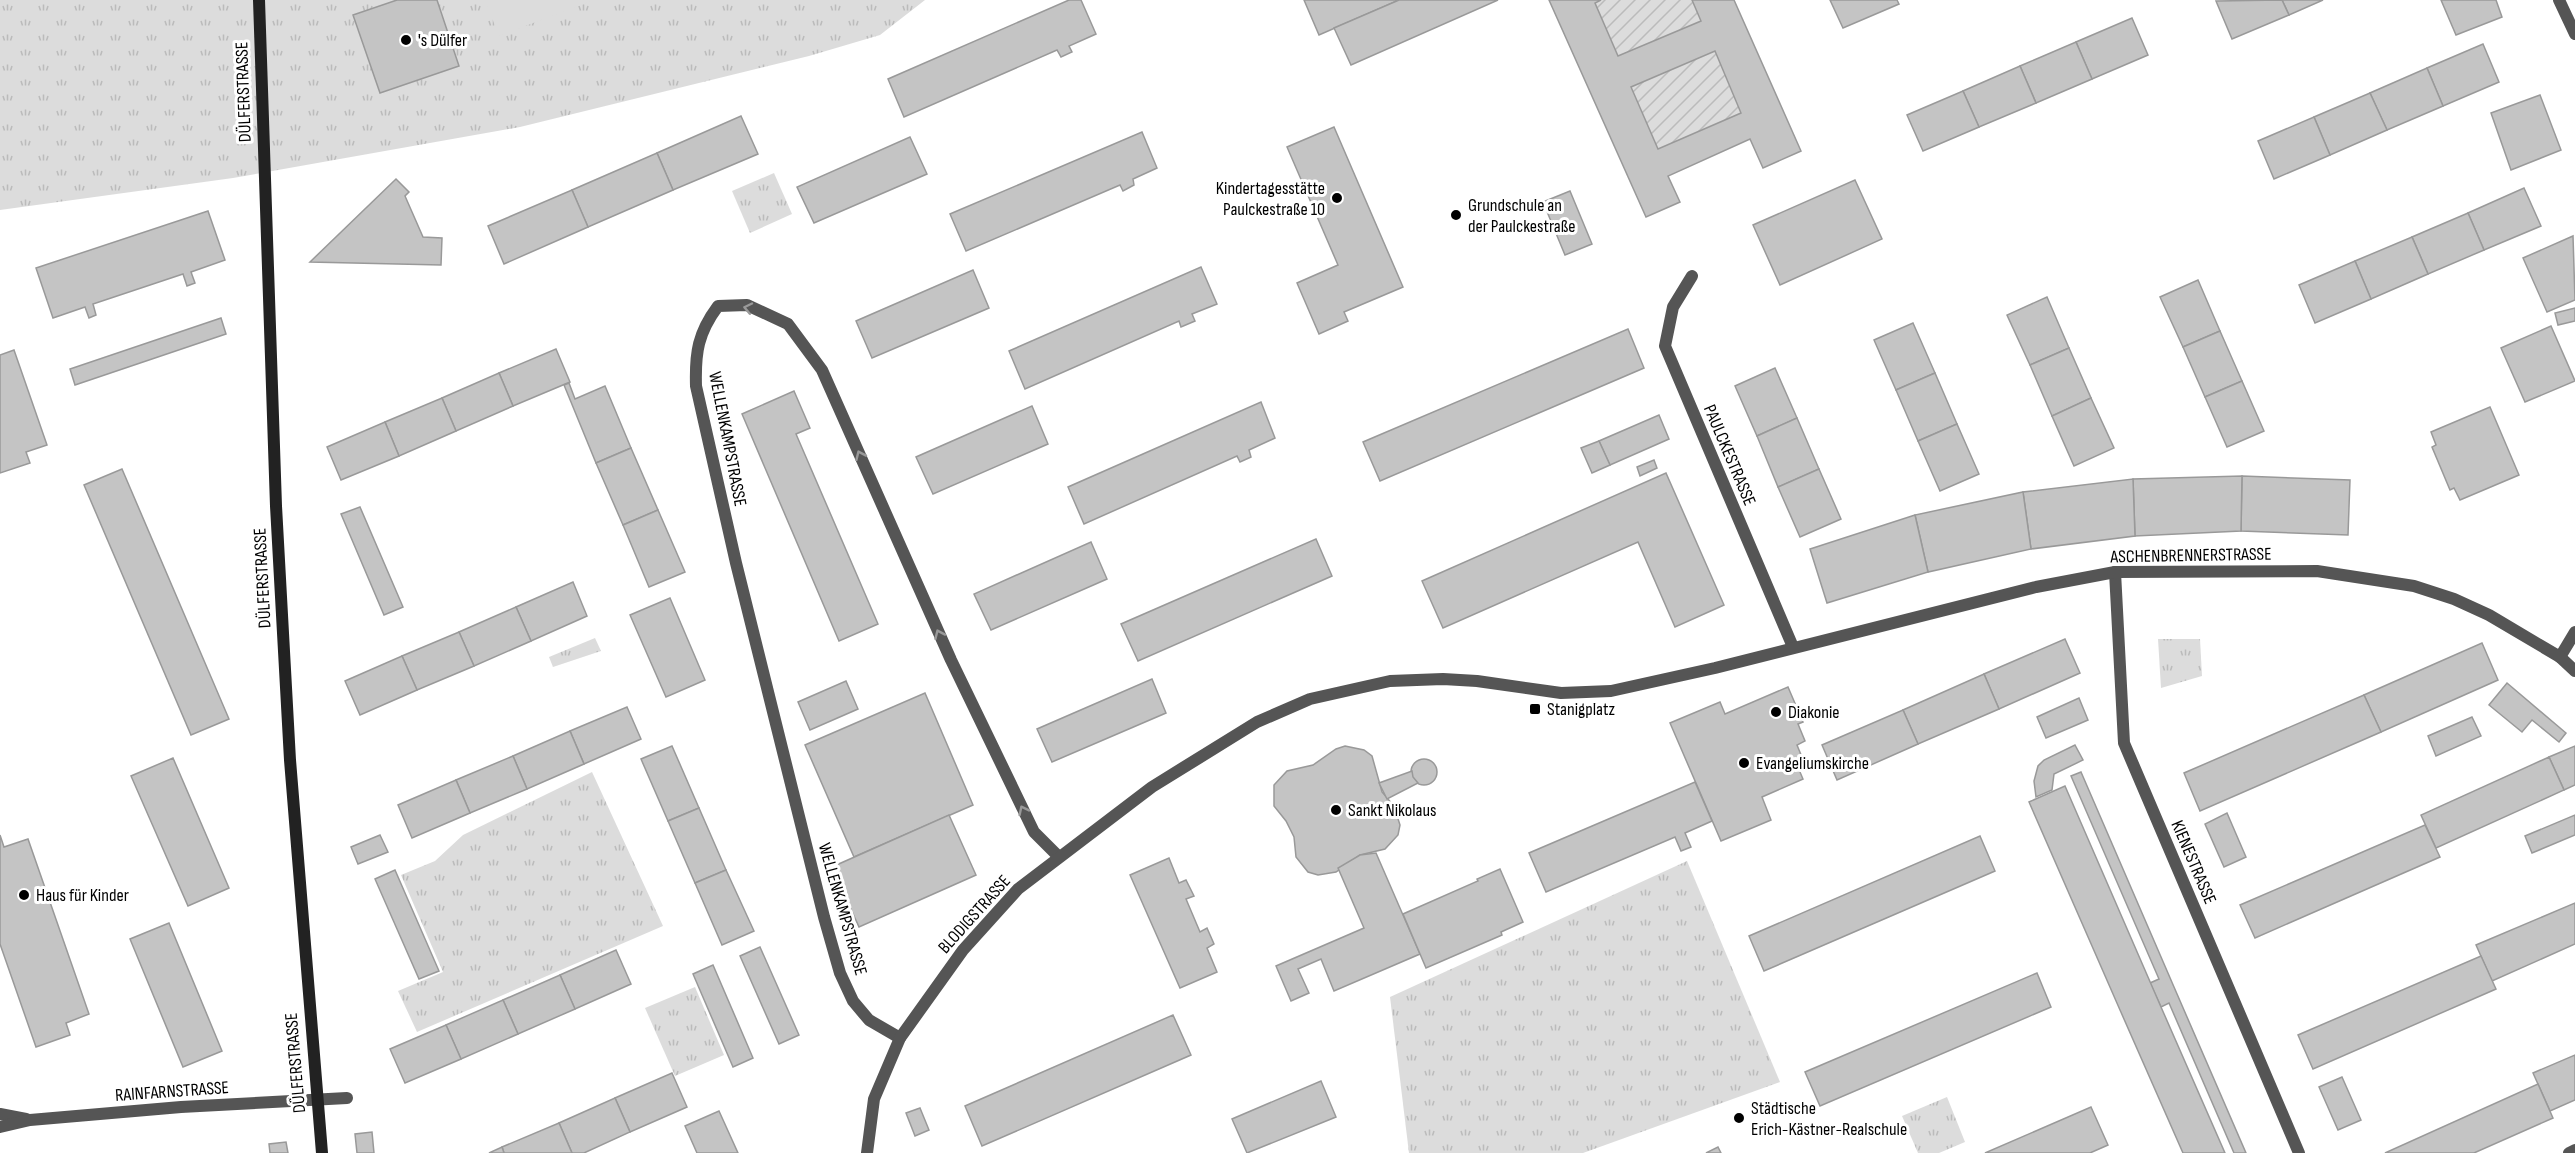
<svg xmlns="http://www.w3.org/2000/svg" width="2575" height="1153" font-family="'Sofia Sans Condensed',sans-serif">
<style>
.grass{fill:url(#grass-tufts)}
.garden{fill:url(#garden-furrows)}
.pitch{fill:#dcdcdc}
.building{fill:#c4c4c4;stroke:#999;stroke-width:1.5;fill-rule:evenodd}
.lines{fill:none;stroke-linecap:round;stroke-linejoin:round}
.street{stroke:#555;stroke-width:12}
.secondary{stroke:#222;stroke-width:12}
.oneway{stroke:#999}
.poi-dot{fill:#000;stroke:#fff;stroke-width:2}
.labels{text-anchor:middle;stroke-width:6;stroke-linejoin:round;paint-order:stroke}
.poi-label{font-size:18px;fill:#000;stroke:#fff;text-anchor:start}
.street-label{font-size:18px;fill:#000;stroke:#fff}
</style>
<defs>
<pattern id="grass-tufts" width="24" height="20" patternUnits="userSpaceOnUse" patternTransform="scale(1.5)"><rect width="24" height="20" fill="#dcdcdc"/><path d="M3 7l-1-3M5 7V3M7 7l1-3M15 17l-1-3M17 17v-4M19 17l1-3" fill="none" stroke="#bbb"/></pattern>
<pattern id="garden-furrows" width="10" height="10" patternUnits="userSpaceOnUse" patternTransform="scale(1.5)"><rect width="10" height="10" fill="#dcdcdc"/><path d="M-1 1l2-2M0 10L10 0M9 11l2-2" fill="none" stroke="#bbb"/></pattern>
</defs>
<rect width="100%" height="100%" fill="#fff"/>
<g class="grass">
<path d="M0 0H925L880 35 809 56 520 127 233 178 0 210Z"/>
<path d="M774 173 792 214 750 233 732 191Z"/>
<path d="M595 638 601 651 553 667 549 657Z"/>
<path d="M2158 639H2200L2202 676 2161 688Z"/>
<path d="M592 772 663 926 417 1032 398 991 443 972 401 875 435 861 463 835Z"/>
<path d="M1687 861 1780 1082 1583 1153H1409L1390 997Z"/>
<path d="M695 987 724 1055 675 1076 645 1008Z"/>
<path d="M1947 1097 1965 1142 1939 1153H1918L1902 1116Z"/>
</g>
<g class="garden">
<path d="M1601 0H1692L1701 21 1618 56 1595 3Z"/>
<path d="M1715 51 1741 113 1658 149 1631 87Z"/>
</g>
<path class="pitch" d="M485 0H594L499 36Z"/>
<g class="building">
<path d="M397 0H437L459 66 380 93 353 15Z"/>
<path d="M1069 0H1081L1096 34 1069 46 1072 52 1061 57 1057 50 904 117 888 79Z"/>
<path d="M1304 0H1399L1319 35Z"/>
<path d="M1399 0H1498L1351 65 1334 28Z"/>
<path d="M1549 0H1601L1595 3 1618 56 1701 21 1692 0H1734L1801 151 1763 168 1750 139 1668 176 1680 202 1646 217ZM1715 51 1741 113 1658 149 1631 87Z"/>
<path d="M1830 0H1897L1899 4 1843 28Z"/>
<path d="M2282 0H2323L2289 15Z"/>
<path d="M2282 0 2289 15 2232 39 2216 1Z"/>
<path d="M2441 0H2496L2502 17 2456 35Z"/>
<path d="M2132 18 2148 55 2092 79 2076 42Z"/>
<path d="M2076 42 2092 79 2036 103 2020 66Z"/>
<path d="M2483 44 2499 82 2443 106 2427 68Z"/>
<path d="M2020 66 2036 103 1979 127 1963 91Z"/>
<path d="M2427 68 2443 106 2387 130 2370 93Z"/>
<path d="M1963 91 1979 127 1923 151 1907 115Z"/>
<path d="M2370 93 2387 130 2330 155 2314 117Z"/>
<path d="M2540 95 2561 150 2511 170 2491 113Z"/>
<path d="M741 116 758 154 673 190 657 153Z"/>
<path d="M2314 117 2330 155 2274 179 2258 141Z"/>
<path d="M1334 127 1403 287 1344 312 1348 321 1319 334 1297 283 1338 265 1287 147Z"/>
<path d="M1142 132 1157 168 1133 179 1134 185 1123 191 1120 185 966 251 950 214Z"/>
<path d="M910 137 927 174 814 223 797 187Z"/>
<path d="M657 153 673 190 588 227 572 190Z"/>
<path d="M396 179 409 192 405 196 423 237 442 238 441 265 310 262Z"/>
<path d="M1855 180 1882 239 1780 285 1753 225Z"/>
<path d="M2524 188 2541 226 2484 250 2468 213Z"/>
<path d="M572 190 588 227 504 264 488 226Z"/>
<path d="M1570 191 1592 244 1565 255 1543 202Z"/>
<path d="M208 211 225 260 191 272 195 283 187 286 183 274 93 304 96 315 89 318 85 307 53 318 36 268Z"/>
<path d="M2468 213 2484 250 2428 274 2412 237Z"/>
<path d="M2573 236 2575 300 2547 312 2523 258Z"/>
<path d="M2412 237 2428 274 2371 299 2355 261Z"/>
<path d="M2355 261 2371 299 2315 323 2299 285Z"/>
<path d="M1201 267 1217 304 1192 314 1195 321 1181 327 1179 321 1025 389 1009 351Z"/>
<path d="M973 270 989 308 872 358 856 321Z"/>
<path d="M2198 280 2220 331 2183 347 2160 297Z"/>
<path d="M2047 297 2069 348 2030 365 2007 315Z"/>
<path d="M2575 308V321L2558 325 2555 313Z"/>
<path d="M221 318 226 334 75 385 70 369Z"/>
<path d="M1913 323 1935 373 1896 390 1874 340Z"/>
<path d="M2551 326 2575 381 2525 402 2501 348Z"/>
<path d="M1628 329 1644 368 1380 481 1363 442Z"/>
<path d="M2220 331 2242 381 2205 397 2183 347Z"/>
<path d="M2069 348 2091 398 2052 416 2030 365Z"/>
<path d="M556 349 570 382 513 406 499 373Z"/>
<path d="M14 350 47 445 26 452 30 463 0 473V355Z"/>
<path d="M1775 368 1797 418 1757 436 1735 386Z"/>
<path d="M499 373 513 406 456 431 442 398Z"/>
<path d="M1935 373 1957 424 1918 441 1896 390Z"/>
<path d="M2242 381 2264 431 2227 447 2205 397Z"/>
<path d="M569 383 575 399 605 386 631 448 596 463 564 385Z"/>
<path d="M794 391 810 428 796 434 878 624 839 641 742 414Z"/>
<path d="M442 398 456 431 399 456 385 422Z"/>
<path d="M2091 398 2114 448 2074 466 2052 416Z"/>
<path d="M1261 402 1275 438 1249 450 1251 457 1240 462 1237 456 1084 524 1068 487Z"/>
<path d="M1032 406 1048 444 933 494 916 457Z"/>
<path d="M2490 407 2519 475 2460 500 2454 488 2450 490 2432 447 2436 445 2431 432Z"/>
<path d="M1659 415 1669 439 1610 465 1599 441Z"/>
<path d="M1797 418 1819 469 1778 487 1757 436Z"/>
<path d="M385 422 399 456 341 480 327 447Z"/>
<path d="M1957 424 1979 474 1940 491 1918 441Z"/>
<path d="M1599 441 1610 465 1592 473 1581 448Z"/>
<path d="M631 448 658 510 623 525 596 463Z"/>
<path d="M1654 460 1657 468 1640 476 1637 467Z"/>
<path d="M122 469 229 719 191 735 84 485Z"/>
<path d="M1819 469 1841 519 1800 537 1778 487Z"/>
<path d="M1666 473 1724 605 1675 627 1638 542 1443 628 1422 581Z"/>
<path d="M2242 476 2350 480 2348 535 2241 531Z"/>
<path d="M2242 476 2241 531 2135 536 2133 479Z"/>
<path d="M2133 479 2135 536 2031 549 2023 492Z"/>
<path d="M2023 492 2031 549 1928 572 1915 515Z"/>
<path d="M360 507 403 607 384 615 341 514Z"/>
<path d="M658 510 685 572 649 587 623 525Z"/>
<path d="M1915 515 1928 572 1827 603 1810 549Z"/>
<path d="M1316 539 1332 576 1138 661 1121 624Z"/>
<path d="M1091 542 1107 579 991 630 974 594Z"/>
<path d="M573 582 587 616 531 641 516 607Z"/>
<path d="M670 598 705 680 666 697 630 615Z"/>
<path d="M516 607 531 641 474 666 459 632Z"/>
<path d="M459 632 474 666 417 690 402 656Z"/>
<path d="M2065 639 2080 673 1999 709 1984 674Z"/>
<path d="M2482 643 2498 680 2381 732 2364 695Z"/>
<path d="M402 656 417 690 360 715 345 681Z"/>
<path d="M1984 674 1999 709 1918 744 1903 710Z"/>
<path d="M1152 679 1166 713 1052 762 1037 729Z"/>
<path d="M846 681 858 709 810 730 798 702Z"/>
<path d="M2507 683 2566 733 2559 742 2532 720 2522 732 2489 705Z"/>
<path d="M1788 687 1803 722 1798 724 1805 741 1797 745 1804 762 1797 765 1803 779 1762 797 1771 820 1721 841 1670 723 1720 702 1725 714Z"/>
<path d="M925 693 973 805 854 857 805 745Z"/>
<path d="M2364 695 2381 732 2200 811 2184 773Z"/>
<path d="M2079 698 2088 720 2046 738 2037 717Z"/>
<path d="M627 707 641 739 584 764 570 731Z"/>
<path d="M1903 710 1918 744 1837 780 1822 745Z"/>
<path d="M2472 717 2481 736 2436 756 2428 736Z"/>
<path d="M570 731 584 764 527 789 513 756Z"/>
<path d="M2075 745 2083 760 2054 774 2052 790 2036 797 2034 781 2038 766 2044 760Z"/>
<path d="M672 746 699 808 668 821 641 759Z"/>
<path d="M1345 746 1364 750 1372 756 1382 792 1394 806 1400 825 1398 835 1385 849 1360 855 1336 872 1318 875 1308 872 1296 857 1294 837 1286 821 1274 806V785L1287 771 1313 765 1336 749Z"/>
<path d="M2575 746V785L2564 790 2549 757Z"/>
<path d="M513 756 527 789 470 813 456 780Z"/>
<path d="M2549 757 2564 790 2436 848 2421 815Z"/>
<path d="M173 758 229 888 188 906 131 776Z"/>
<circle cx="1424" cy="772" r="13"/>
<path d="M1412 771 1413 777 1418 783 1387 799 1379 783Z"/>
<path d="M2081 772 2174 987 2246 1153H2234L2169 1003 2161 1007 2150 983 2159 979 2071 776Z"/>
<path d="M456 780 470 813 412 838 398 805Z"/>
<path d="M1695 782 1712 821 1685 833 1691 847 1681 851 1675 837 1546 892 1529 853Z"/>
<path d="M2065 786 2161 1007 2225 1153H2183L2120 1010 2029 802Z"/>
<path d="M699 808 726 870 695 883 668 821Z"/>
<path d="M2227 813 2246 857 2224 867 2205 824Z"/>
<path d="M949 815 976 875 859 927 832 867Z"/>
<path d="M2575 815V835L2532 853 2525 836Z"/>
<path d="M2425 825 2440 857 2255 938 2240 905Z"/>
<path d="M0 835 4 847 28 839 89 1014 66 1023 70 1035 36 1047 0 944Z"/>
<path d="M380 835 388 852 358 864 351 847Z"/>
<path d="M1980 836 1995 871 1764 971 1749 936Z"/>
<path d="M1376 853 1420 954 1334 991 1321 959 1298 969 1309 993 1291 1001 1276 966 1364 928 1338 868 1360 855Z"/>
<path d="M1169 858 1179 883 1186 880 1194 896 1186 899 1200 932 1207 928 1214 944 1207 948 1217 972 1180 988 1130 875Z"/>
<path d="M1500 869 1523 922 1501 932 1502 935 1426 968 1403 914 1478 881 1477 879Z"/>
<path d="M395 870 439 971 419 979 375 879Z"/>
<path d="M726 870 754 931 722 945 695 883Z"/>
<path d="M2575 903V944L2492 981 2476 945Z"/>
<path d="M169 923 222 1051 183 1067 130 939Z"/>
<path d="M760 947 799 1035 779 1044 740 956Z"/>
<path d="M616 950 631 984 575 1009 560 975Z"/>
<path d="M2481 956 2496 989 2313 1069 2298 1035Z"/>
<path d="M713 965 753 1058 733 1067 693 974Z"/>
<path d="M2037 973 2051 1007 1820 1106 1805 1072Z"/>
<path d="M560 975 575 1009 518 1034 503 1000Z"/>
<path d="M503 1000 518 1034 461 1059 446 1025Z"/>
<path d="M1173 1015 1191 1055 982 1146 965 1106Z"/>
<path d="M446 1025 461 1059 405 1083 390 1049Z"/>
<path d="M2575 1055V1100L2550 1111 2533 1073Z"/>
<path d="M672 1073 687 1107 630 1132 615 1098Z"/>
<path d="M2342 1077 2361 1120 2338 1130 2319 1087Z"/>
<path d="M1321 1081 1336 1117 1247 1153 1232 1119Z"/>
<path d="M2538 1084 2553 1118 2474 1153H2385Z"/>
<path d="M615 1098 630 1132 584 1153H572L559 1123Z"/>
<path d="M2091 1107 2108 1145 2090 1153H1985Z"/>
<path d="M920 1108 929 1130 915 1136 906 1113Z"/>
<path d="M719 1111 738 1153H697L685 1126Z"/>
<path d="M559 1123 572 1153H504L502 1147Z"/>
<path d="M372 1132 374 1153H357L355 1134Z"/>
<path d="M286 1142 288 1153H270L269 1144Z"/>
<path d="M502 1147 504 1153H489Z"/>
<path d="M1718 1147 1721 1153H1706Z"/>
</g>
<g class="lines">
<g class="street">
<path d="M2559 0 2575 34"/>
<path d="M1692 276 1673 307 1665 346 1793 647"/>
<path d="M2115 572 2124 743 2299 1153"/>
<path d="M2560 657 2575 632"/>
<path d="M900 1038 869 1020 853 1001 840 973 824 917 736 563 696 386C695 352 698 333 718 306L747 305 788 324 822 370 951 660 1034 832 1058 856"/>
<path d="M0 1114 26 1119"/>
<path d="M0 1127 30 1120 181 1107 347 1098"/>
<path d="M867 1153 874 1099 900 1038 963 950 1018 889 1152 787 1257 722 1310 699 1390 681 1443 679 1477 681 1561 693 1611 691 1715 668 2036 587 2115 572 2317 571 2414 586 2454 599 2489 615 2560 657 2575 671"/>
<path d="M2569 1153 2575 1150"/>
</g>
<path class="secondary" d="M259 0 276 506 290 760 322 1153"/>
</g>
<defs><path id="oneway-chevron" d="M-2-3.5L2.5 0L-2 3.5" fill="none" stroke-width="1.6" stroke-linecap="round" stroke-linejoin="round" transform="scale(1.5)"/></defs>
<g class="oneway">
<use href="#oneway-chevron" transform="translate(748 308) rotate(-168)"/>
<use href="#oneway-chevron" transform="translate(860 455) rotate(-114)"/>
<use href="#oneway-chevron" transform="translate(939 634) rotate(-114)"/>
<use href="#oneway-chevron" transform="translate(1023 810) rotate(-116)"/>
</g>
<g class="poi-dot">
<circle cx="406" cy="40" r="6"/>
<circle cx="1337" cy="198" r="6"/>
<circle cx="1456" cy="215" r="6"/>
<rect x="1529" y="703" width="12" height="12" rx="3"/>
<circle cx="1776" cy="712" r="6"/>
<circle cx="1744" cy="763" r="6"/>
<circle cx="1336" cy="810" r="6"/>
<circle cx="24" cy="895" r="6"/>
<circle cx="1739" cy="1118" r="6"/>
</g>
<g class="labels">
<g class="poi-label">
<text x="418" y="46">'s Dülfer</text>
<text x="1325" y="194" text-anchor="end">Kindertagesstätte<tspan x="1325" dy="21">Paulckestraße 10</tspan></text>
<text x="1468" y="211">Grundschule an<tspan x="1468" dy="21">der Paulckestraße</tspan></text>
<text x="1547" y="715">Stanigplatz</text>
<text x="1788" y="718">Diakonie</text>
<text x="1756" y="769">Evangeliumskirche</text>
<text x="1348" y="816">Sankt Nikolaus</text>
<text x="36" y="901">Haus für Kinder</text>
<text x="1751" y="1114">Städtische<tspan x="1751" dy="21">Erich-Kästner-Realschule</tspan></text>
</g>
<g class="street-label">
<text transform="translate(243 92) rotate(-92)" y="6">DÜLFERSTRASSE</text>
<text transform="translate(728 439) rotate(79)" y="6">WELLENKAMPSTRASSE</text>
<text transform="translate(1730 455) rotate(67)" y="6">PAULCKESTRASSE</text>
<text transform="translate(2191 555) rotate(-1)" y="6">ASCHENBRENNERSTRASSE</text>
<text transform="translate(262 578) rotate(-93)" y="6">DÜLFERSTRASSE</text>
<text transform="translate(2194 862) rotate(67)" y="6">KIENESTRASSE</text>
<text transform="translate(843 909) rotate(74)" y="6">WELLENKAMPSTRASSE</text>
<text transform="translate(974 914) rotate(-48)" y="6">BLODIGSTRASSE</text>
<text transform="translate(295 1063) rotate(-95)" y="6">DÜLFERSTRASSE</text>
<text transform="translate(172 1091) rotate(-4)" y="6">RAINFARNSTRASSE</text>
</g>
</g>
</svg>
